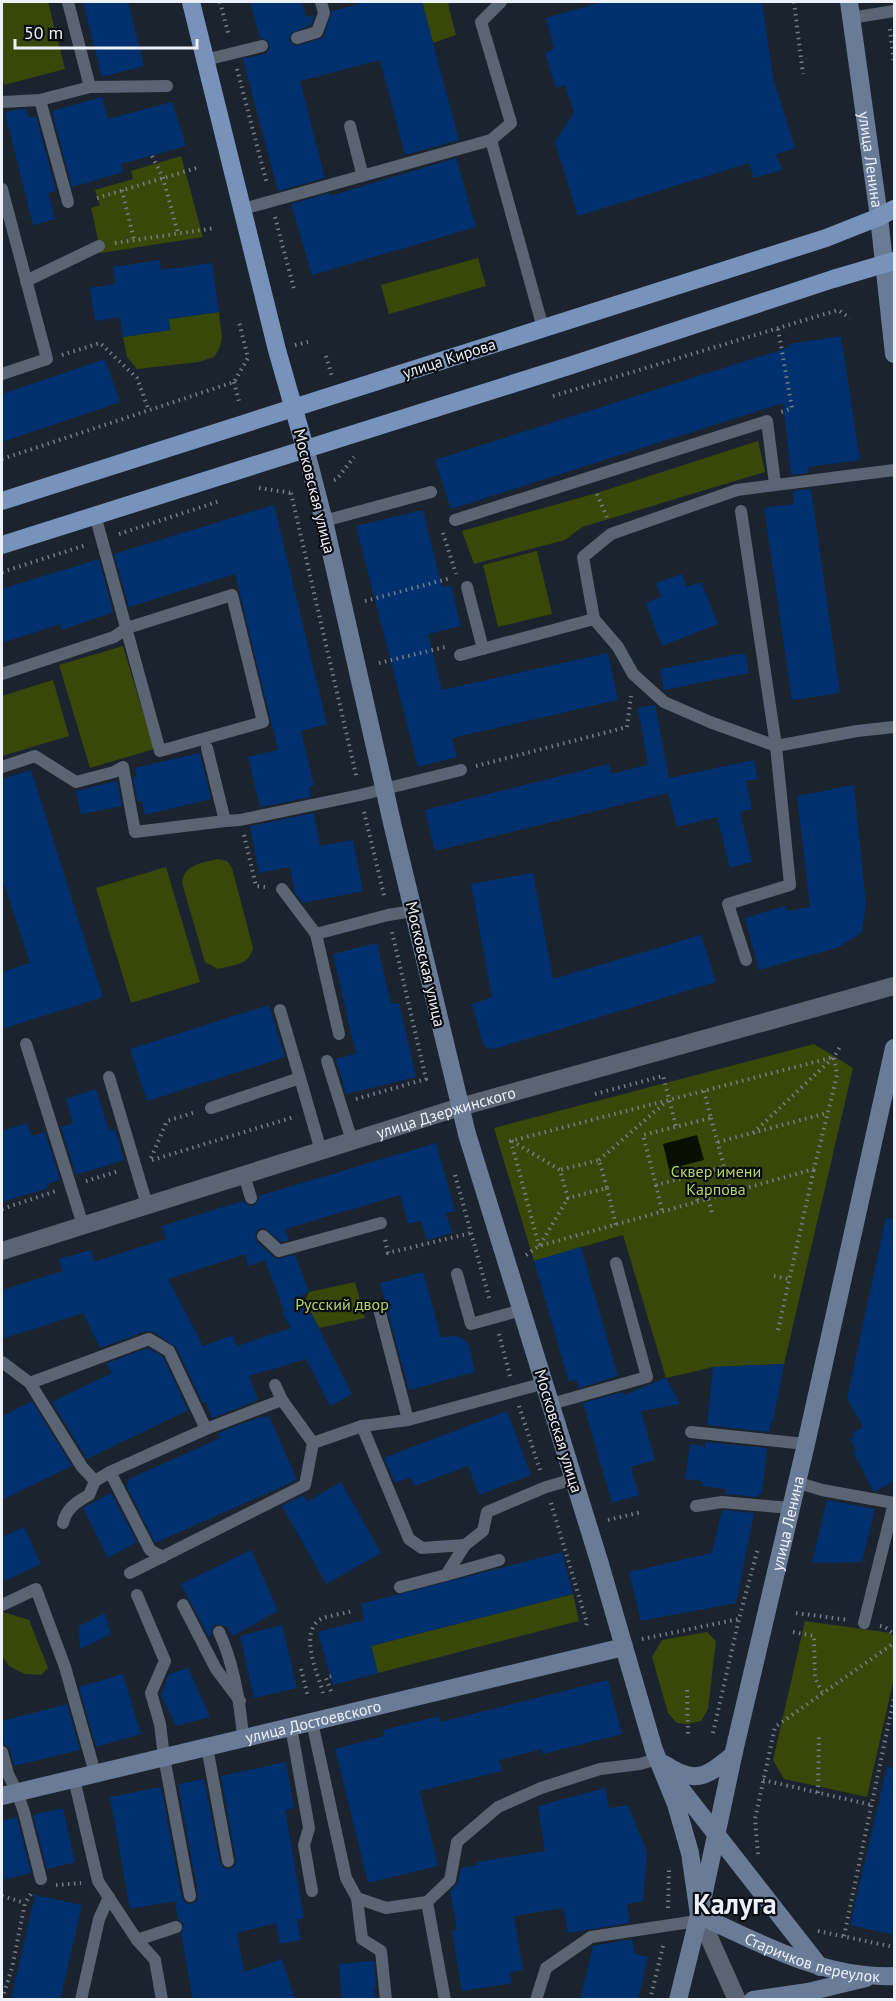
<svg xmlns="http://www.w3.org/2000/svg" width="896" height="2001" font-family="'PT Sans',sans-serif">
<style>
.green{fill:#384808}
.water{fill:#080e00}
.building{fill:#00306e;fill-rule:evenodd}
.lines{fill:none;stroke-linecap:round;stroke-linejoin:round}
.path{stroke:#767d87;stroke-width:4;stroke-dasharray:1.5 4.5;stroke-linecap:butt}
.lane{stroke:#5b6472;stroke-width:12}
.street{stroke:#5b6472;stroke-width:18}
.secondary{stroke:#697b97;stroke-width:18}
.primary{stroke:#7793bb;stroke-width:18}
.labels{text-anchor:middle;stroke-width:4.5;stroke-linejoin:round;paint-order:stroke}
.street-label{font-size:16px;fill:#ecf1f9;stroke:#090c11}
.park-label{font-size:16px;fill:#b4d763;stroke:#090c11}
.town-label{font-size:28px;font-weight:bold;fill:#ecf1f9;stroke:#090c11}
</style>
<rect width="100%" height="100%" fill="#1b232f"/>
<g class="green">
<path d="M2 2H48L65 69 4 85 2 76Z"/>
<path d="M422 2H455L448 4 456 35 433 43Z"/>
<path d="M181 156 203 237 101 253 91 208 100 205 95 190 133 179 131 171Z"/>
<path d="M478 258 486 286 389 314 381 285Z"/>
<path d="M219 312 222 339 219 349 214 357 199 362 137 369 127 357 123 337 170 330 169 319Z"/>
<path d="M758 441 765 472 582 527 565 540 474 564 462 531 597 493Z"/>
<path d="M537 551 552 614 498 627 483 565Z"/>
<path d="M123 646 154 749 90 768 59 665Z"/>
<path d="M53 680 69 736 2 756V696Z"/>
<path d="M218 859 227 861 232 868 253 948C248 966 235 964 218 969L205 962 182 883C184 864 202 863 218 859Z"/>
<path d="M166 867 200 982 131 1003 96 888Z"/>
<path d="M814 1044 853 1068 784 1364 713 1367 666 1378 623 1235 534 1261 494 1128Z"/>
<path d="M355 1282 365 1318 319 1328 305 1301 309 1292Z"/>
<path d="M573 1594 579 1621 378 1673 371 1646Z"/>
<path d="M3 1612 29 1620 48 1668 41 1675 25 1674 9 1666 2 1656Z"/>
<path d="M805 1621 891 1633 894 1638V1678L867 1797 784 1779 773 1760Z"/>
<path d="M707 1632 716 1641 708 1709 701 1721 688 1724 677 1723 668 1713 652 1657 662 1640Z"/>
</g>
<path class="water" d="M697 1135 704 1160 669 1169 663 1144Z"/>
<g class="building">
<path d="M83 2H128L144 66 102 77Z"/>
<path d="M250 2H302L306 17 314 15 311 25 291 33 289 41 296 46 323 38 332 11 367 2H422L459 140 405 155 380 60 300 81 325 178 278 191 243 59 265 54 270 48 267 40 260 38Z"/>
<path d="M602 2H762L773 78 795 148 776 154 782 170 754 178 749 163 578 216 555 142 574 112 565 85 556 88 545 53 554 49 546 18Z"/>
<path d="M102 97 108 119 172 102 186 146 121 164 123 172 72 187 52 111Z"/>
<path d="M17 109H26L29 118 36 116 56 191 48 193 55 219 33 225 5 113Z"/>
<path d="M456 158 476 227 312 275 291 204 330 193V196Z"/>
<path d="M160 260 161 270 212 263 219 312 169 319 170 330 123 337 120 317 95 321 90 288 115 284 113 267Z"/>
<path d="M841 336 860 460 808 467 809 473 791 475 783 403 451 509 435 460 790 347 789 344Z"/>
<path d="M105 359 120 402 2 442V394Z"/>
<path d="M811 489 840 693 792 700 764 508 794 504 793 491Z"/>
<path d="M274 505 327 724 301 731 314 786 309 787 311 797 260 807 248 757 278 750 235 574 129 607 114 554Z"/>
<path d="M423 510 442 587 451 585 461 626 428 634 442 690 608 653 618 700 452 738 457 757 418 767 356 526Z"/>
<path d="M99 559 113 612 62 630 60 624 2 643V589Z"/>
<path d="M682 574 687 587 701 582 718 624 662 646 646 603 661 597 656 583Z"/>
<path d="M745 653 749 673 664 690 660 669Z"/>
<path d="M655 705 669 778 754 760 758 779 746 781 752 809 740 812 752 862 730 868 717 817 677 827 668 793 435 851 425 810 609 764 611 774 648 765 638 708Z"/>
<path d="M200 753 211 799 145 815 142 801 138 802 133 778 137 777 135 768Z"/>
<path d="M31 770 103 997 2 1029V972L30 963 5 886 2 887V779Z"/>
<path d="M117 781 122 806 81 814 76 791Z"/>
<path d="M854 785 866 904 862 932 839 947 759 970 745 918 785 906 787 911 810 907 797 796Z"/>
<path d="M314 813 320 846 353 840 363 891 303 903 295 893 290 867 259 873 250 826Z"/>
<path d="M533 873 553 979 701 935 716 982 494 1049 488 1048 483 1044 472 1004 492 997 471 884Z"/>
<path d="M377 943 391 1004 399 1003 416 1077 346 1094 336 1059 356 1054 333 954Z"/>
<path d="M269 1005 285 1057 147 1101 130 1049Z"/>
<path d="M96 1089 109 1131 115 1129 124 1160 76 1175 61 1127 73 1123 66 1099Z"/>
<path d="M27 1123 32 1136 45 1132 60 1180 47 1184 48 1188 2 1202V1131Z"/>
<path d="M436 1143 455 1211 446 1213 452 1233 427 1240 421 1221 408 1224 400 1195 285 1229 289 1240 281 1242 265 1228H260L255 1234 257 1242 276 1259 295 1255 309 1292 302 1295 352 1394 330 1406 306 1359 249 1376 258 1400 212 1418 206 1402 203 1403 176 1347 153 1332 146 1331 100 1348 83 1313 2 1339V1290L63 1271 59 1259 91 1250 94 1262 166 1239 162 1226 243 1201 249 1206H254L259 1200V1196ZM245 1254 248 1266 265 1260 284 1311 282 1312 291 1328 237 1346 233 1335 203 1346 168 1279Z"/>
<path d="M886 1218 894 1219V1481L876 1491H873L853 1452 856 1450 850 1439 854 1437 852 1433 863 1427 847 1398Z"/>
<path d="M581 1247 618 1376 579 1388 576 1379 569 1382 534 1261Z"/>
<path d="M423 1272 441 1337 453 1336 462 1338 469 1345 475 1372 409 1390 380 1283Z"/>
<path d="M148 1348 163 1357 188 1410 87 1459 52 1402 112 1373 107 1363Z"/>
<path d="M784 1364 773 1422H771L769 1432 707 1425 713 1367Z"/>
<path d="M666 1378 680 1404 641 1411 655 1460 631 1467 639 1495 612 1503 583 1403 623 1392 624 1395Z"/>
<path d="M32 1401 72 1466 2 1500V1416Z"/>
<path d="M507 1411 531 1475 479 1495 468 1466 414 1486 411 1477 395 1483 384 1458Z"/>
<path d="M263 1416 264 1418 269 1416 297 1480 155 1543 126 1485 129 1484 127 1480 220 1438 218 1433Z"/>
<path d="M705 1442 767 1448 762 1494 759 1493 758 1497 725 1494 726 1489 702 1486V1481L685 1479 690 1444 703 1446 705 1449Z"/>
<path d="M341 1482 381 1553 326 1584 282 1506 304 1495 307 1502Z"/>
<path d="M111 1493 137 1542 108 1558 83 1508Z"/>
<path d="M827 1500 875 1509 862 1562 812 1563Z"/>
<path d="M722 1510 754 1513 736 1603 641 1621 629 1572 712 1553Z"/>
<path d="M24 1527 41 1564 2 1582V1537Z"/>
<path d="M251 1550 278 1611 232 1636 228 1627 216 1624 212 1628 211 1635 209 1637 181 1584Z"/>
<path d="M562 1552 573 1594 371 1646 378 1673 333 1685 318 1632 364 1620 361 1604Z"/>
<path d="M105 1613 111 1634 80 1649 79 1626Z"/>
<path d="M282 1625 297 1688 254 1698 240 1636Z"/>
<path d="M188 1668 210 1717 176 1726 161 1695 169 1674Z"/>
<path d="M123 1674 141 1734 96 1747 79 1687Z"/>
<path d="M608 1680 622 1734 543 1754 542 1749 499 1760 502 1771 420 1791 438 1866 368 1883 335 1749 384 1736 383 1730 439 1716 441 1722Z"/>
<path d="M67 1704 80 1750 14 1766 10 1749 4 1744 2 1721Z"/>
<path d="M286 1762 294 1808 285 1810 304 1918 297 1920 301 1940 280 1944 276 1923 237 1933 244 1972 282 1959 295 2000H193L181 1933 184 1925 178 1919 175 1901 130 1909 110 1797 161 1787 182 1898 187 1904H192L198 1899V1894L178 1784 204 1779 220 1862 225 1869H230L236 1864V1860L221 1776Z"/>
<path d="M887 1767 894 1768V1935L850 1925Z"/>
<path d="M605 1788 609 1808 628 1805 647 1852 643 1901 627 1904 630 1923 568 1933 563 1908 514 1916 523 1970 510 1972 512 1983 462 1991 452 1931 457 1930 450 1891 458 1882 461 1868 478 1865 477 1862 545 1851 538 1806Z"/>
<path d="M63 1808 75 1862 47 1869 33 1815Z"/>
<path d="M17 1817 31 1873 2 1880V1821Z"/>
<path d="M35 1895 82 1905 60 2000H11Z"/>
<path d="M632 1939 635 1954 648 1957 638 2000H580L593 1946Z"/>
<path d="M374 1961 376 1987H374L375 2000H342L339 1964Z"/>
</g>
<g class="lines">
<g class="path">
<path d="M220 2 229 36"/>
<path d="M794 2 803 74"/>
<path d="M890 29 894 64"/>
<path d="M237 69 267 184"/>
<path d="M152 156 163 178 178 233"/>
<path d="M122 190 134 240"/>
<path d="M97 198 200 167"/>
<path d="M275 217 294 289"/>
<path d="M115 243 215 228"/>
<path d="M778 329 792 408 781 412"/>
<path d="M295 345 308 342"/>
<path d="M62 355 100 343 137 378 149 411"/>
<path d="M326 356 332 376"/>
<path d="M234 382 240 405"/>
<path d="M553 396 838 310 850 318"/>
<path d="M2 459 234 382 248 358 239 322"/>
<path d="M334 480 337 479 354 457"/>
<path d="M259 488 292 493"/>
<path d="M291 493 357 779"/>
<path d="M597 494 607 517"/>
<path d="M443 533 456 574"/>
<path d="M119 534 220 501"/>
<path d="M2 572 86 545"/>
<path d="M365 601 451 578"/>
<path d="M379 663 445 647"/>
<path d="M476 766 627 727 631 696"/>
<path d="M364 812 385 899"/>
<path d="M244 835 256 886 265 887"/>
<path d="M704 1091 711 1118"/>
<path d="M595 1094 663 1076 676 1126"/>
<path d="M356 1099 426 1079 392 932"/>
<path d="M711 1118 724 1167 656 1185 643 1135Z"/>
<path d="M753 1133 834 1057 840 1047"/>
<path d="M512 1141 560 1170 568 1198 607 1188 599 1160 560 1170"/>
<path d="M718 1142 827 1113"/>
<path d="M151 1158 167 1121 196 1112"/>
<path d="M152 1160 294 1117"/>
<path d="M599 1160 667 1101"/>
<path d="M724 1167 731 1192"/>
<path d="M455 1175 490 1301"/>
<path d="M690 1176 698 1202"/>
<path d="M86 1181 119 1171"/>
<path d="M656 1185 662 1211"/>
<path d="M607 1188 616 1225"/>
<path d="M708 1199 712 1213"/>
<path d="M2 1209 56 1191"/>
<path d="M385 1240 388 1253 471 1233"/>
<path d="M540 1245 568 1198"/>
<path d="M526 1255 539 1246 814 1169 837 1075 834 1057 511 1141 539 1246"/>
<path d="M774 1276 789 1279"/>
<path d="M778 1330 814 1169"/>
<path d="M499 1334 510 1376"/>
<path d="M519 1406 540 1470"/>
<path d="M551 1503 587 1623 585 1629"/>
<path d="M608 1520 642 1512"/>
<path d="M796 1613 849 1620"/>
<path d="M880 1626 885 1627 894 1634"/>
<path d="M793 1632 814 1636 815 1678 822 1692"/>
<path d="M642 1639 739 1619 758 1548"/>
<path d="M301 1669 308 1697"/>
<path d="M687 1690 688 1734"/>
<path d="M331 1691 326 1678 331 1676"/>
<path d="M323 1693C318 1674 298 1632 321 1619 330 1615 343 1614 353 1611"/>
<path d="M713 1733 739 1619"/>
<path d="M763 1780 872 1805"/>
<path d="M818 1793 819 1734"/>
<path d="M758 1854 755 1819 775 1727 894 1643"/>
<path d="M56 1885 81 1883"/>
<path d="M2 1896 25 1903"/>
<path d="M668 1908 669 1870"/>
<path d="M818 1931 894 1947"/>
<path d="M844 1936 894 1698"/>
<path d="M2 1999 12 1968 25 1903 31 1894"/>
<path d="M650 2000 664 1942"/>
</g>
<g class="lane">
<path d="M851 18 894 11"/>
<path d="M297 38 317 32 324 13 321 2"/>
<path d="M205 60 262 46"/>
<path d="M90 87 167 86"/>
<path d="M40 100 68 202"/>
<path d="M2 102 40 100 90 87 68 2"/>
<path d="M350 126 361 169V176"/>
<path d="M491 140 543 328"/>
<path d="M2 189 47 359 2 374"/>
<path d="M243 209 491 140 511 123 481 22 501 2"/>
<path d="M26 281 99 246"/>
<path d="M741 511 776 746 790 885 728 904 746 960"/>
<path d="M455 520 767 421 775 484"/>
<path d="M324 521 431 492"/>
<path d="M467 587 483 649"/>
<path d="M594 619 583 557 611 534 737 490 894 470"/>
<path d="M460 655 594 619 618 647 633 674 664 702 710 722 776 746 857 731 894 727"/>
<path d="M2 674 114 637 127 628 232 595 263 722 160 751 95 515"/>
<path d="M207 748 225 821 240 820 360 795 461 770"/>
<path d="M2 767 35 756 76 782 114 772 123 767 135 832 225 821"/>
<path d="M282 889 316 934"/>
<path d="M280 1010 300 1078"/>
<path d="M339 1034 316 934 388 915 413 911"/>
<path d="M26 1044 83 1225"/>
<path d="M327 1061 352 1141"/>
<path d="M109 1077 147 1205"/>
<path d="M211 1108 300 1078 321 1151"/>
<path d="M244 1175 251 1198"/>
<path d="M263 1236 279 1251 381 1223"/>
<path d="M457 1274 471 1324 522 1310"/>
<path d="M379 1309 408 1420"/>
<path d="M2 1362 30 1383 149 1339 169 1351 206 1429"/>
<path d="M30 1383 82 1467 95 1481 110 1472 150 1550 163 1557"/>
<path d="M275 1385 282 1400"/>
<path d="M551 1404 647 1377 616 1263"/>
<path d="M362 1426 409 1539 422 1548 465 1545"/>
<path d="M691 1432 806 1444"/>
<path d="M313 1443 362 1426 408 1420 545 1383"/>
<path d="M110 1472 206 1429 282 1400 313 1443 305 1485 130 1573"/>
<path d="M796 1482 822 1490 894 1503 864 1623"/>
<path d="M696 1506 722 1502 790 1508"/>
<path d="M63 1523C66 1509 76 1502 89 1495L95 1481"/>
<path d="M446 1575 499 1560"/>
<path d="M400 1587 446 1575 465 1545 483 1531 487 1512 546 1487 574 1479"/>
<path d="M137 1595 165 1661 151 1693 160 1724 164 1757 190 1896"/>
<path d="M2 1605 36 1589 65 1667 95 1773"/>
<path d="M183 1605 216 1669 240 1701"/>
<path d="M219 1632C234 1664 240 1702 243 1737"/>
<path d="M312 1722 346 1878 357 1898 386 1908 427 1902 450 1880 457 1842 498 1807 541 1788 600 1769 640 1764 657 1759"/>
<path d="M291 1727 309 1828 304 1845 312 1891"/>
<path d="M207 1747 228 1861"/>
<path d="M2 1752 8 1774 17 1792 24 1812 41 1879"/>
<path d="M74 1779 98 1881 137 1940 176 1927"/>
<path d="M357 1898 362 1939 381 1951 386 2000"/>
<path d="M427 1902 445 2000"/>
<path d="M137 1940 155 1960 162 2000"/>
<path d="M81 2000 99 1919 109 1897"/>
<path d="M536 2000 546 1968 591 1937 697 1921"/>
</g>
<g class="street">
<path id="s1" d="M2 1251 460 1107 894 986"/>
<path d="M699 1915 737 2000"/>
</g>
<g class="secondary">
<path id="s2" d="M849 2 879 217 894 354"/>
<path d="M305 448 324 521 393 827 467 1134 599 1561 654 1750 676 1804 690 1853 699 1915"/>
<path d="M664 1764C695 1785 706 1777 733 1755"/>
<path d="M673 1779 820 1967"/>
<path id="s3" d="M2 1796 624 1647"/>
<path id="s4" d="M699 1915C761 1944 825 1979 894 1976"/>
<path id="s5" d="M678 2000 699 1915 735 1747 806 1444 894 1048"/>
<path d="M753 2000 808 1992 866 1978"/>
</g>
<g class="primary">
<path d="M191 2 277 350 305 448"/>
<path d="M2 501 826 238 879 217 894 209"/>
<path d="M2 545 572 365 833 279 894 261"/>
</g>
</g>
<g class="labels">
<g class="street-label">
<text dy="6" stroke="none"><textPath href="#s2" startOffset="159">улица Ленина</textPath></text>
<text transform="translate(449 358) rotate(-18)" y="6">улица Кирова</text>
<text transform="translate(315 491) rotate(76)" y="6">Московская улица</text>
<text transform="translate(426 964) rotate(77)" y="6">Московская улица</text>
<text dy="6" stroke="none"><textPath href="#s1" startOffset="465">улица Дзержинского</textPath></text>
<text transform="translate(559 1431) rotate(73)" y="6">Московская улица</text>
<text dy="6" stroke="none"><textPath href="#s5" startOffset="489">улица Ленина</textPath></text>
<text dy="6" stroke="none"><textPath href="#s3" startOffset="320">улица Достоевского</textPath></text>
<text dy="6" stroke="none"><textPath href="#s4" startOffset="122">Старичков переулок</textPath></text>
</g>
<g class="park-label">
<text x="716" y="1177">Сквер имени<tspan x="716" dy="18">Карпова</tspan></text>
<text x="342" y="1310">Русский двор</text>
</g>
<g class="town-label">
<text x="735" y="1914">Калуга</text>
</g>
</g>
<rect width="896" height="2001" fill="none" stroke="#ecf1f9" stroke-width="6"/>
<path d="M15 39v9h182v-9" fill="none" stroke="#ecf1f9" stroke-width="3"/>
<text x="24" y="39" font-size="18" fill="#ecf1f9" stroke="#090c11" stroke-width="4.5" paint-order="stroke">50 m</text>
</svg>
